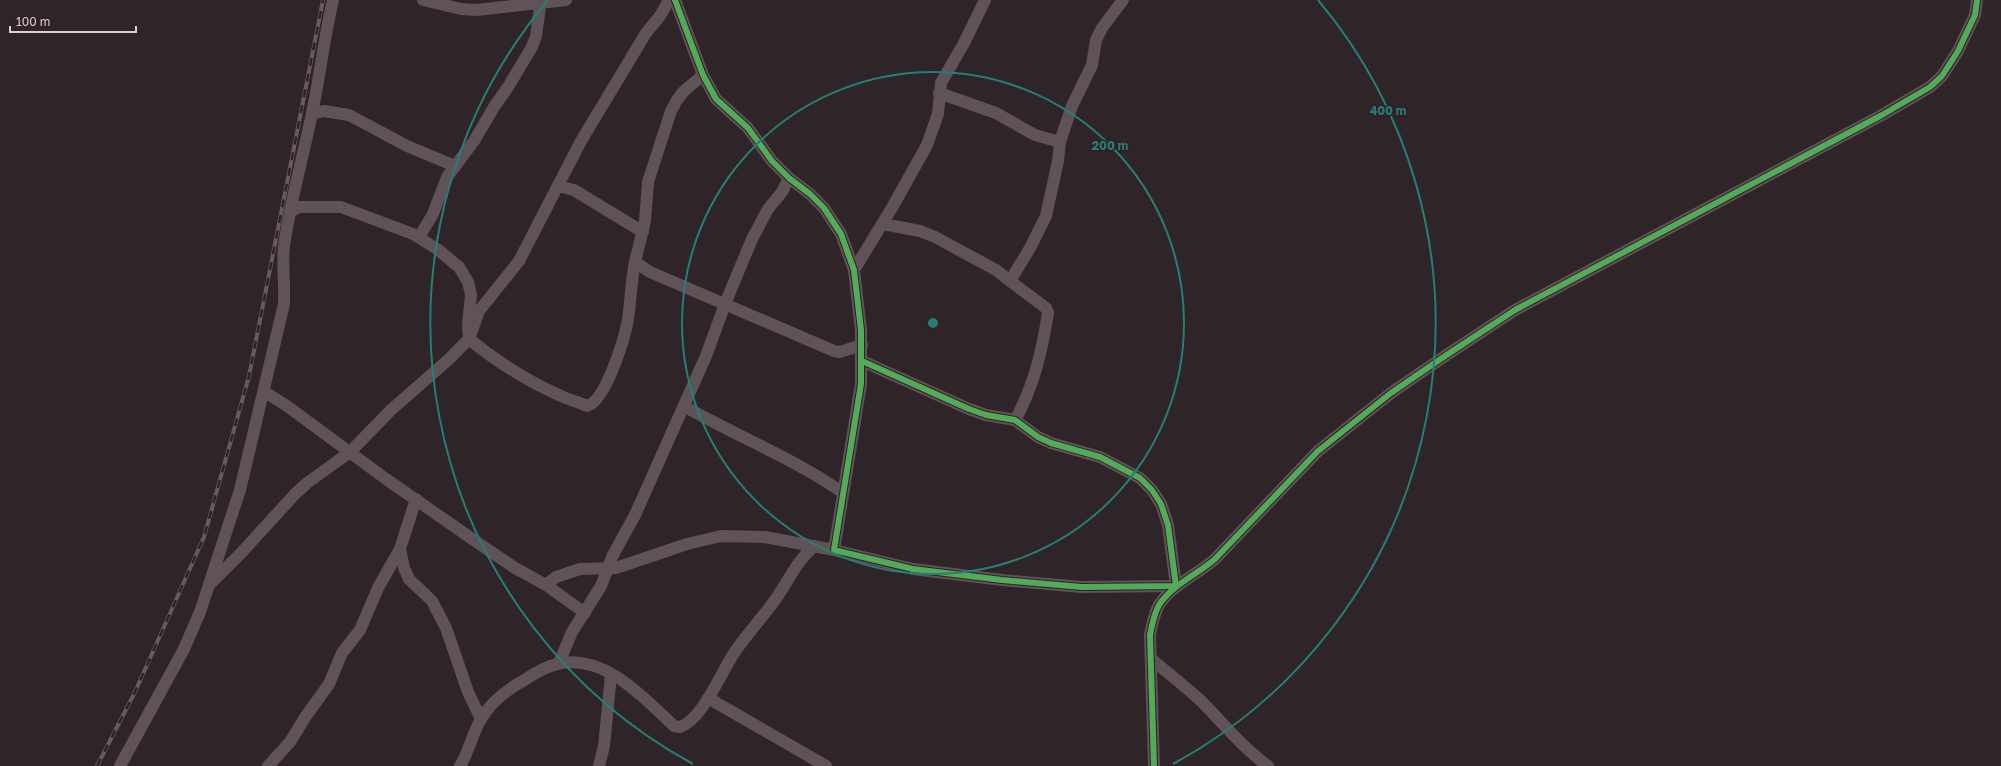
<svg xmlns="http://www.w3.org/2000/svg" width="2001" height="766" font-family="'Golos Text',sans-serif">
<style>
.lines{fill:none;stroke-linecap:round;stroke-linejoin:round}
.minor{stroke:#5f5357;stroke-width:12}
.rail-casing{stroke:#655c5f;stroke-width:4}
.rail{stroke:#332026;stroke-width:2.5;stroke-dasharray:8;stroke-linecap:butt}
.cycleway-casing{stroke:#332026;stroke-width:8}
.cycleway{stroke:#51ab58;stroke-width:6}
.ring{fill:none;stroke:#247f78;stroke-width:2}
.centre{fill:#247f78;stroke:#332026;stroke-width:2}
.ring-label{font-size:12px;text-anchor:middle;font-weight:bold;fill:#247f78;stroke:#332026;stroke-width:3;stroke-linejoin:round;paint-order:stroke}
</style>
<rect width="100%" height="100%" fill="#2f2427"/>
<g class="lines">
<g class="minor">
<path d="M423 0 461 9 476 10 566 0"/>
<path d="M675 0 703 75 716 99 748 128 772 161 789 178 810 194 824 208 841 234 854 270 861 330V384L834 550 913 569 1002 580 1082 587 1176 586 1168 525 1161 504 1152 490 1140 478 1100 457 1051 443 1038 437 1015 420 986 415 969 409 862 361"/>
<path d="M703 75 684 91 677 100 671 111 648 182 645 221 635 262 650 272 834 351 840 352 862 345"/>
<path d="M939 93 996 113 1035 135 1060 142 1072 106 1092 65 1096 40 1102 28 1123 0"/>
<path d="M312 114 324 111 349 115 407 146 455 166"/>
<path d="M558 186 574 190 643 232"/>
<path d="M290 212 299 207H341L413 234 437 249 459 267 468 282 471 295 468 325 469 339C497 362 528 381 561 396 569 400 579 402 587 406 606 401 625 337 628 319 631 300 631 281 635 262"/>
<path d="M883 224 920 231 935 237 996 270 1010 281"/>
<path d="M419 237 433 214 447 177 474 141 494 107 508 87 532 47 536 36 541 0"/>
<path d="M854 270 893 206 927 145 938 114 941 83 964 43 985 0"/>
<path d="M265 392 287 406 386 479 481 545 515 568 546 585 585 613"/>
<path d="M684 406C736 436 793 458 842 492"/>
<path d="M1015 420C1034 386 1042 351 1048 313L1046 308 1010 281 1030 248 1046 216 1058 161 1060 142"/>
<path d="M400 549 404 568 409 579 432 601 446 628 468 692 481 719"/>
<path d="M210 584 243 551 295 494 307 483 350 452 391 410 448 360 469 339 479 311 519 261 581 141 646 33 660 16 669 0"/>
<path d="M546 585 556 577 580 569 616 568 687 544 721 536 765 537 834 550"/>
<path d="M1151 659C1168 673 1186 687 1202 702 1224 724 1243 748 1268 766"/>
<path d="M559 663 572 632 601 586 613 555 635 515 706 356 725 304 752 239 768 209 782 192 789 178"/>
<path d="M708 698 826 766"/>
<path d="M120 766 184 649 200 612 240 490 284 304C285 285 282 266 284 247 290 201 303 158 312 113 320 76 324 38 333 0"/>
<path d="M268 766 290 742 306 716 329 684 342 653 360 630 378 588 400 549 416 499"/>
<path d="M460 766C469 752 472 734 481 719 491 701 508 689 526 679 535 673 547 666 558 664 604 653 644 698 674 726L680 727C702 720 721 673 734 653 747 634 762 618 775 600 789 580 796 562 814 546"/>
<path d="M599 766 604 746 611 675"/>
<path d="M1154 766 1150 635C1152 624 1154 614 1159 605 1172 585 1198 574 1215 559L1318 451 1391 393 1445 356 1515 310 1882 115 1930 87 1942 76 1958 51 1975 15 1977 0"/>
</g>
<g class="rail-casing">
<path id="rail" d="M97 766 135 692 204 537 249 376 323 0"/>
</g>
<use href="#rail" class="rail"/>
<g class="cycleway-casing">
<g id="cycleway">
<path d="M675 0 703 75 716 99 748 128 772 161 789 178 810 194 824 208 841 234 854 270 861 330V384L834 550 913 569 1002 580 1082 587 1176 586 1168 525 1161 504 1152 490 1140 478 1100 457 1051 443 1038 437 1015 420 986 415 969 409 862 361"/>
<path d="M1154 766 1150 635C1152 624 1154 614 1159 605 1172 585 1198 574 1215 559L1318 451 1391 393 1445 356 1515 310 1882 115 1930 87 1942 76 1958 51 1975 15 1977 0"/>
</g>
</g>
<use href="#cycleway" class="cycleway"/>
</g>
<g class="ring">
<circle cx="933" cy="323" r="251"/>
<path d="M693 764A502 502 0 0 1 548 0M1318 0A502 502 0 0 1 1173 764"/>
</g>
<circle cx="933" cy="323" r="6" class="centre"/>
<g class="ring-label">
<text x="1388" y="115">400 m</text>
<text x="1110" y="150">200 m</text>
</g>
<path d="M10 26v6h126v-6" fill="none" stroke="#ddd0d4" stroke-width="2"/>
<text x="16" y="26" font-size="12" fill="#ddd0d4" stroke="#332026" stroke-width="3" paint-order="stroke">100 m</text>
</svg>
